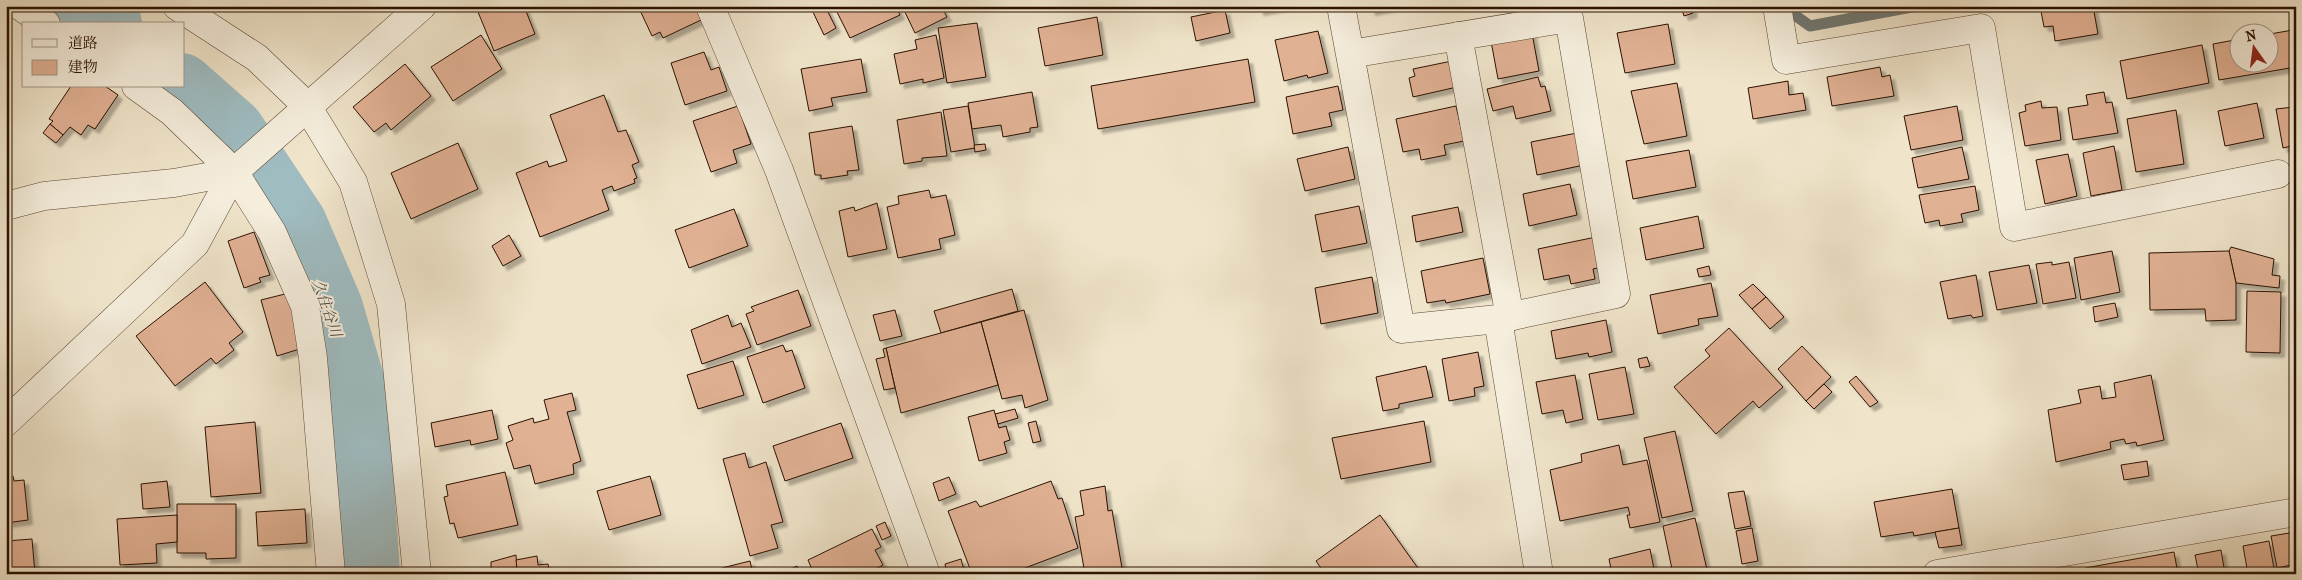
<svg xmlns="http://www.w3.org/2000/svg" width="2302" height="580" font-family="'IM FELL French Canon','Noto Serif JP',serif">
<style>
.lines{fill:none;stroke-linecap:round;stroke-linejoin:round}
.stream{stroke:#707874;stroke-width:11}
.river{stroke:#9fbcc1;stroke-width:66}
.building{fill:#e1b194;stroke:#291100;filter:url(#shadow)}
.minor-casing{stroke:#5b4633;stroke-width:29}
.minor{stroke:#f5eedd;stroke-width:28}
.labels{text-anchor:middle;stroke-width:4;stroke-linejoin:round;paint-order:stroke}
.water-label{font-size:15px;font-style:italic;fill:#524d44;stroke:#f5eedd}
</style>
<defs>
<filter id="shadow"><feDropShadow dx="4.5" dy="4.5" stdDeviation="1" flood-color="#0004"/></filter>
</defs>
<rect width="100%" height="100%" fill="#f0e5cb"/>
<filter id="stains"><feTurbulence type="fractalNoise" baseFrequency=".004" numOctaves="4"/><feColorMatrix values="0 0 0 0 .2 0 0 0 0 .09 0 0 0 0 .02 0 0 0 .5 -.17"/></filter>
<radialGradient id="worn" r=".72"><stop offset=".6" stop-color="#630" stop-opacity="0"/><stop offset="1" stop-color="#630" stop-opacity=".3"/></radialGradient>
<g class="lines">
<path class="stream" d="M1782 6 1810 26 1917 6"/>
<g class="river">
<path d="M86 6 109 24"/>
<path d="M181 86 232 131 294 224 330 308 355 394 367 574"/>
</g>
</g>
<g class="building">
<path d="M493 6H524L535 34 494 51 478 12Z"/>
<path d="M638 6H695L701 20 663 38 660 32 652 36Z"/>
<path d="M819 6H825L836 28 824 35 812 10Z"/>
<path d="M834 6H896L900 15 850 38Z"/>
<path d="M902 6H941L947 17 915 33Z"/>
<path d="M1259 6H1287L1259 11Z"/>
<path d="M1370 6H1396L1371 11Z"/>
<path d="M1681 6H1692L1693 13 1684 16Z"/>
<path d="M2040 6H2093L2098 34 2055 41 2053 26 2044 27Z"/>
<path d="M1225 10 1230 33 1196 41 1191 17Z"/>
<path d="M1097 17 1103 55 1045 66 1038 28Z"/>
<path d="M977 23 986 77 947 83 938 28Z"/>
<path d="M1668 24 1675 64 1625 73 1617 33Z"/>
<path d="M2293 30 2296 67 2219 80 2213 44 2240 39V62H2270V34Z"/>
<path d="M1318 31 1328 73 1308 78 1307 75 1284 81 1275 40Z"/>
<path d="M1532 33 1539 71 1498 79 1491 41Z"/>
<path d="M481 35 502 69 453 101 431 67Z"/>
<path d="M936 35 944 78 923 83V79L900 84 894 54 917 49 915 40Z"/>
<path d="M2202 45 2209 83 2127 99 2120 61Z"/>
<path d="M704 52 711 70 719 67 727 91 685 105 671 63Z"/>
<path d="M861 59 867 92 831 98 833 106 809 111 801 69Z"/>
<path d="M1248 59 1255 102 1098 129 1091 86Z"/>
<path d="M1452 61 1457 87 1413 97 1409 78 1415 76 1413 69Z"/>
<path d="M405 64 431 96 391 130 386 123 374 132 353 107Z"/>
<path d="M1880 67 1882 77 1890 75 1894 96 1832 106 1827 77Z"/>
<path d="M1538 77 1541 87 1545 86 1551 111 1516 119 1513 106 1493 111 1487 89Z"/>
<path d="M1788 81 1789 95 1803 93 1806 110 1753 119 1748 88Z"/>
<path d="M1677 83 1687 136 1644 144 1631 91Z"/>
<path d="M71 86H105L118 95 95 129 88 125 81 135 70 127 63 135 50 124 53 121 49 119Z"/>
<path d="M1338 86 1343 110 1329 113 1332 126 1293 134 1286 97Z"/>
<path d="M1032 92 1038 127 1030 128V132L1003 137 1001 125 972 129 968 103Z"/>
<path d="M2104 92 2106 103 2112 102 2118 133 2073 140 2068 108 2088 105 2086 95Z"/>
<path d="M2296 93V145L2283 148 2276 109 2294 107 2291 94Z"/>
<path d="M604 95 618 132 626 130 639 162 632 165 637 178 634 179 635 183 614 191 612 186 602 190 609 210 540 237 516 173 547 161 549 167 567 161 550 115Z"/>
<path d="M2041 101 2042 108 2057 107 2061 140 2025 146 2019 113 2026 111 2025 105Z"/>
<path d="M2257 103 2264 138 2225 146 2218 111Z"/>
<path d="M738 106 751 144 733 150 737 163 711 172 693 121Z"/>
<path d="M968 106 975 148 951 152 943 110Z"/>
<path d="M1456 106 1464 141 1444 145 1446 155 1421 160 1419 149 1403 152 1396 119Z"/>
<path d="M1957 106 1963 140 1911 150 1904 116Z"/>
<path d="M2176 110 2184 164 2136 172 2127 119Z"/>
<path d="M941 112 947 156 922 158V161L904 164 897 120Z"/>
<path d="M50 124 63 135 56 143 43 133Z"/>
<path d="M852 126 859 170 847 171 848 175 821 179V175H815L809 133Z"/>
<path d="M1577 133 1584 165 1537 175 1531 142Z"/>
<path d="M458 143 478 189 411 219 391 173Z"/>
<path d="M985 144 986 150 975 152 974 145Z"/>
<path d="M2114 146 2122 190 2091 196 2083 153Z"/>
<path d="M1348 147 1355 179 1305 191 1297 159Z"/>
<path d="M1962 147 1969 179 1918 188 1912 158Z"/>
<path d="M1689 150 1696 187 1633 199 1626 161Z"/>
<path d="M2068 154 2077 196 2045 204 2036 160Z"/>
<path d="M1570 184 1577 215 1529 226 1523 194Z"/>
<path d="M1975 186 1979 210 1961 214 1963 222 1940 226 1939 220 1925 223 1919 195Z"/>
<path d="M929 190 931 198 946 195 955 235 939 239 941 249 898 258 887 207 899 204 898 196Z"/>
<path d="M877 203 887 249 848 257 839 211 854 207 855 211Z"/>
<path d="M1359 206 1367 243 1322 252 1315 215Z"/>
<path d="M1458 207 1463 232 1416 242 1412 216Z"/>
<path d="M734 209 748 246 689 268 675 230Z"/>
<path d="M1698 216 1704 248 1646 260 1640 228Z"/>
<path d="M254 232 270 275 259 278 261 282 244 288 228 241Z"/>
<path d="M509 235 521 256 503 266 492 246Z"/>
<path d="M1596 237 1602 267 1593 269 1595 279 1571 284 1569 275 1544 280 1538 249Z"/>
<path d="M2231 247 2274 259 2272 275 2280 276 2279 288 2236 283 2229 251Z"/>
<path d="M2112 251 2120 292 2081 300 2074 258Z"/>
<path d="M2229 251 2236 283V320L2206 321 2205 309 2150 310 2149 253Z"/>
<path d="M1483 258 1490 294 1446 303 1445 300 1427 303 1421 271Z"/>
<path d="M2052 262V265L2069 262 2076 298 2043 304 2036 264Z"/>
<path d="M2029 265 2037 303 1997 310 1989 272Z"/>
<path d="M1709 266 1711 275 1699 277 1697 269Z"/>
<path d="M1976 275 1983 316 1973 318 1971 315 1948 319 1940 282Z"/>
<path d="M1372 277 1378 313 1321 324 1315 288Z"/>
<path d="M205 282 243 332 229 343 234 350 216 364 211 358 175 386 136 336Z"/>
<path d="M1711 283 1718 316 1698 319 1699 325 1658 334 1650 295Z"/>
<path d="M1753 284 1766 297 1752 309 1739 295Z"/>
<path d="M1012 289 1018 311 941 333 934 311Z"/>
<path d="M798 290 811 326 757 345 746 314 754 311 751 307Z"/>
<path d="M2247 291 2281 292 2280 353 2246 352Z"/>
<path d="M289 293 306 347 277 356 261 300Z"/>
<path d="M1766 297 1784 317 1770 329 1752 309Z"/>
<path d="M2115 303 2118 317 2095 322 2093 307Z"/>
<path d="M895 310 902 336 880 341 873 315Z"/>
<path d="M1024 310 1048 400 1025 408 1022 395 1002 399 981 322Z"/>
<path d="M728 315 732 327 741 323 751 347 702 364 691 330Z"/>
<path d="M1606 320 1612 352 1589 357 1588 353 1556 359 1551 331Z"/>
<path d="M981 322 998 385 901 413 886 348Z"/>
<path d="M1729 328 1783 387 1759 408 1753 401 1716 434 1674 387 1710 356 1705 350Z"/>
<path d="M783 345 786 352 792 350 805 388 763 403 747 357Z"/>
<path d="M1802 346 1831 377 1806 401 1778 369Z"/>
<path d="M886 348 895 388 884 390 876 359 885 357 883 349Z"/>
<path d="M1478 352 1484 386 1474 388 1475 396 1449 401 1442 359Z"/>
<path d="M1647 357 1650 366 1640 368 1638 359Z"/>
<path d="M733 361 744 395 698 409 687 375Z"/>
<path d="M1426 366 1433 397 1399 404V408L1383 411 1376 377Z"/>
<path d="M1625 367 1634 414 1598 420 1589 374Z"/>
<path d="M1575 375 1583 419 1566 423 1563 410 1542 414 1536 382Z"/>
<path d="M2151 375 2164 440 2137 446 2136 442 2126 444 2124 439 2110 442 2111 449 2056 462 2048 410 2081 403 2078 390 2100 386 2102 399 2116 397 2114 383Z"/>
<path d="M1856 376 1878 402 1870 407 1849 382Z"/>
<path d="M1824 384 1832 392 1814 409 1806 401Z"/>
<path d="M572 393 576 410 567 412 581 461 573 464 574 474 535 484 530 465 514 469 506 443 513 440 508 426 533 418 534 423 549 419 544 400Z"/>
<path d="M1015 409 1018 418 998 424 995 414Z"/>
<path d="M492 410 498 439 471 445 470 440 435 447 431 423Z"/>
<path d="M994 410 999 428 1006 426 1010 440 1004 442 1007 453 979 461 968 417Z"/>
<path d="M1036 421 1041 441 1033 443 1028 423Z"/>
<path d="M1424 421 1431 462 1341 479 1332 438Z"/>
<path d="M255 422 261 493 211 497 205 427Z"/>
<path d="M841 423 853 458 785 481 773 446Z"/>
<path d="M1675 431 1693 511 1662 518 1644 438Z"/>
<path d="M1619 445 1623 465 1647 460 1660 522 1630 528 1627 515H1630L1628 507 1560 521 1550 470 1582 462 1581 454Z"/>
<path d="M745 453 749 468 766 462 783 522 771 525 778 548 750 556 723 459Z"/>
<path d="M2147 461 2149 476 2124 480 2121 465Z"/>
<path d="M505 472 518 525 458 538 454 523 450 524 444 497 448 496 446 485Z"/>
<path d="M13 476 14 481 24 480 28 520 6 523V477Z"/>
<path d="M650 476 661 515 609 530 597 491Z"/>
<path d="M949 477 956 494 939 501 933 483Z"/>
<path d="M167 481 170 507 143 509 141 484Z"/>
<path d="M1051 481 1058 499 1062 498 1078 548 1009 574H972L948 511 976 501 980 507Z"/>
<path d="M1105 486 1108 511 1112 510 1123 574H1085L1075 517 1084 515 1080 491Z"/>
<path d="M1952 489 1959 528 1914 536 1913 532 1881 537 1874 502Z"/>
<path d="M1744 491 1751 526 1735 529 1728 493Z"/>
<path d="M177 504H236V558L206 559V553H177Z"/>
<path d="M305 509 307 543 258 546 256 512Z"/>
<path d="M177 515V542L156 544 157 563 120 565 117 519Z"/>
<path d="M1380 515 1420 571 1417 574H1325L1316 561Z"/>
<path d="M1695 518 1708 574H1673L1663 526Z"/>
<path d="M885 522 891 536 882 540 876 526Z"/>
<path d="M1752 528 1758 561 1742 564 1736 531Z"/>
<path d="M1959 528 1962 545 1939 548 1935 532Z"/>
<path d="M872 529 881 547 875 550 883 565 865 574H814L808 560Z"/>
<path d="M2296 532V564L2277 568 2271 536Z"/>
<path d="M32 539 35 574H6V541Z"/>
<path d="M2269 541 2275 574H2248L2243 546Z"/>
<path d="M1650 549 1655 574H1612L1609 559Z"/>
<path d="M2221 550 2225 574H2199L2195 555Z"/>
<path d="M2174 552 2178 574H2086L2085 568Z"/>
<path d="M516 555 517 569 491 572V562Z"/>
<path d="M537 556 538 565 548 564 550 574H474L517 569 516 560Z"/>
<path d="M961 559 965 574H947L945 564Z"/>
<path d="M750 561 753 574H724L722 568Z"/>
<path d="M797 566 800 574H781Z"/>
</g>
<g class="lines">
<g class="minor-casing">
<g id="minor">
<path d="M20 6 46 24"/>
<path d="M177 6 257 58 307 106 353 182 391 304 417 574"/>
<path d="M710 6 779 170 926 574"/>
<path d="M1341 6 1401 329 1498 319 1616 294 1569 18 1350 54"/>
<path d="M1777 6 1786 60 1981 28 2014 227 2278 174"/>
<path d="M1458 36 1510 317"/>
<path d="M136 86 172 112 234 172 272 232 305 306 313 358 331 574"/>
<path d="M6 206 44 196 174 183 234 172"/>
<path d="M1498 319 1539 574"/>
<path d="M6 422 195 244 234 172 422 6"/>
<path d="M1937 574 2296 512"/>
</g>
</g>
<use href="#minor" class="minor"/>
</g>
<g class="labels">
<g class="water-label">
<text transform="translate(327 308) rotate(71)" y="5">久住谷川</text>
</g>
</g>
<rect width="2302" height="580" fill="none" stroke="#f0e5cb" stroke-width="25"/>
<rect x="8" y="8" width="2287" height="565" fill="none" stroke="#291100" stroke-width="2.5"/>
<rect x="12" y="12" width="2277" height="555" fill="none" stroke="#291100"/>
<rect x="22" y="22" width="162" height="65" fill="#f5eedd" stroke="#a39685"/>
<rect x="32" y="39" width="25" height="8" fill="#f5eedd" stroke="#a39685"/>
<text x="68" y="48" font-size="15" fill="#291100">道路</text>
<rect x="32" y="60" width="25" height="15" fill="#e1b194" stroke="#a39685"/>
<text x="68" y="72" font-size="15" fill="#291100">建物</text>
<g transform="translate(2254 48) rotate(346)"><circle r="24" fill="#f5eedd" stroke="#a39685"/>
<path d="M0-4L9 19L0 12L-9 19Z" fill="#8f2418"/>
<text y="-8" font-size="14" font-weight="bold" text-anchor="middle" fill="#291100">N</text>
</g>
<rect width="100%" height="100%" filter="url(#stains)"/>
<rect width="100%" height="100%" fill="url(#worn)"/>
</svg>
